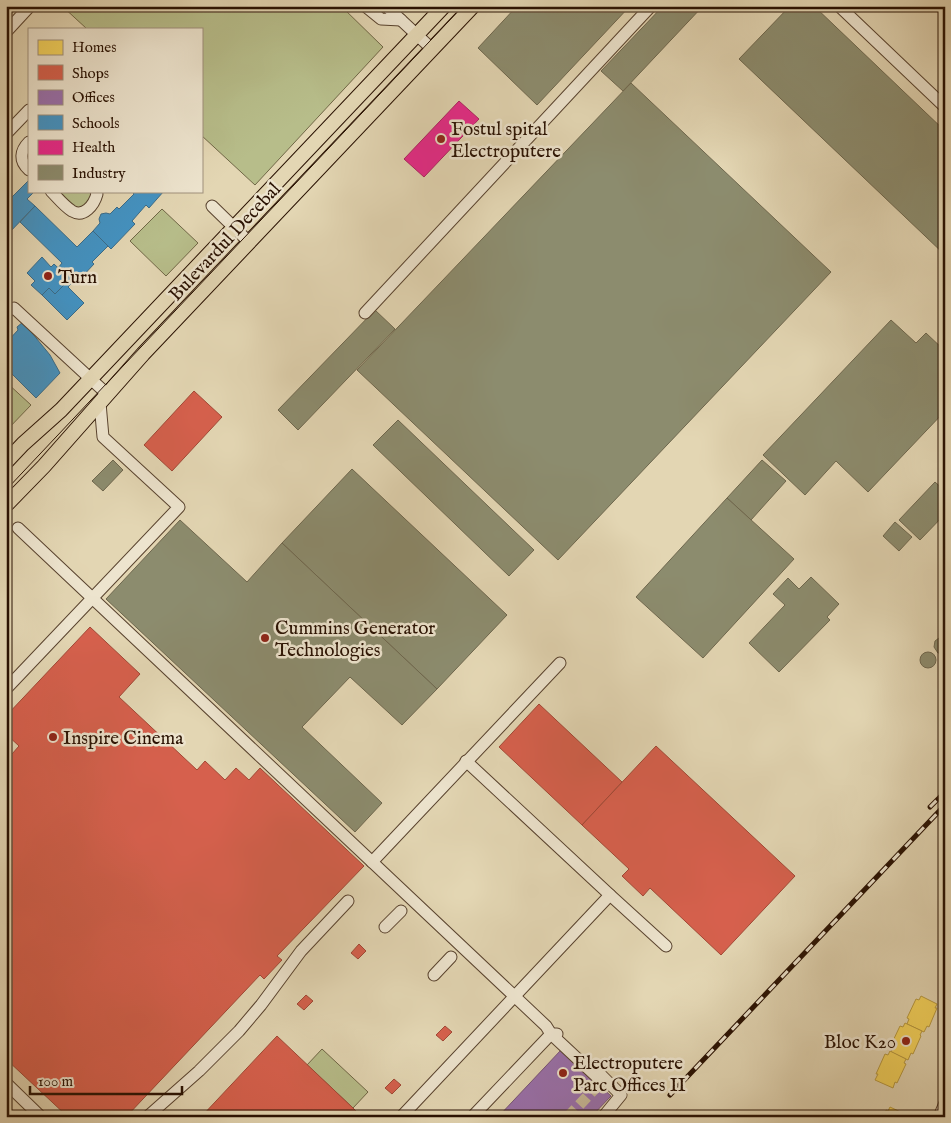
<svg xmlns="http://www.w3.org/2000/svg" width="951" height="1123" font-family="'IM FELL English',serif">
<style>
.green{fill:#b7bd8a;stroke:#706746}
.homes{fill:#f6d55c;stroke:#b89a41}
.shops{fill:#d6604d;stroke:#a24836}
.offices{fill:#9970ab;stroke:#775478}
.schools{fill:#4393c3;stroke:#3b6c89}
.health{fill:#e7298a;stroke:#ae2261}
.industry{fill:#8c8c6e;stroke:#6e674e}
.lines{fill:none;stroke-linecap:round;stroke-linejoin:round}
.minor-tunnel{stroke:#c7b898;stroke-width:11;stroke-dasharray:11 5.5;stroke-linecap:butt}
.minor-casing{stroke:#58422e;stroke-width:13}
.major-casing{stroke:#291102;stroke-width:16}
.minor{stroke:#ede4ce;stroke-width:11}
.major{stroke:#e3d6b3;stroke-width:14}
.tram{stroke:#291102;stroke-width:1}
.rail-casing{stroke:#291102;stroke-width:5}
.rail{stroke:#ede4ce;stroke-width:3;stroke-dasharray:9;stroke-linecap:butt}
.poi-dot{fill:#8f2418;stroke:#ede4ce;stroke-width:2}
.labels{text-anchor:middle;stroke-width:5;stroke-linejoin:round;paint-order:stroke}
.poi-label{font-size:19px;fill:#291102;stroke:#ede4ce;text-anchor:start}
.street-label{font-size:19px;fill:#291102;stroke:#ede4ce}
</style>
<rect width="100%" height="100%" fill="#e3d6b3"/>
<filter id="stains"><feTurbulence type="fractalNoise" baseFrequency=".004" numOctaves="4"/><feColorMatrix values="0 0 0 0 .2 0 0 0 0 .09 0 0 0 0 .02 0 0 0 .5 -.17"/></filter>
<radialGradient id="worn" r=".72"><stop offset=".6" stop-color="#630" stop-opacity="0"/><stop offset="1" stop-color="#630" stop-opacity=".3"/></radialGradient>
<g class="green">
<path d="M62 6H341L383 47 255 185 201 135V29H87Z"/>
<path d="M51 191H96L79 213Z"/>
<path d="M162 209 198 243 166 276 130 241Z"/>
<path d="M6 382 31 405 6 431Z"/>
<path d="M322 1049 368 1092 353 1108 307 1065Z"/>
</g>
<g class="homes">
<path d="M921 996 937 1004 935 1008H937L929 1027 927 1026 924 1032 907 1024 909 1019 907 1018 916 999 919 1000Z"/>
<path d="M905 1023 922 1031 920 1035 921 1036 913 1054 911 1053 908 1060 891 1052 893 1046 891 1045 900 1026 903 1027Z"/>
<path d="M890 1051 906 1059 904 1063 906 1064 897 1083 895 1082 893 1088 875 1080 878 1074H876L885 1054 888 1055Z"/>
<path d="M890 1107 907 1115 906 1117H884L886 1110 888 1111Z"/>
</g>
<g class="shops">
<path d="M194 391 222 417 172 471 144 445Z"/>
<path d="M90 627 140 674 119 697 197 770 205 761 225 780 236 768 249 780 260 768 364 866 277 956 282 960 264 979 260 975 126 1117H68L6 1059V749L12 754 19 746 6 734V716Z"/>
<path d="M539 704 622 782 582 825 499 747Z"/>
<path d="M656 746 795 876 721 955 650 888 643 896 622 876 629 869 582 825Z"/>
<path d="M359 944 366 951 358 959 351 953Z"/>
<path d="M306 995 313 1001 304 1010 297 1004Z"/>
<path d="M445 1026 452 1032 443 1041 436 1035Z"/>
<path d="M277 1036 353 1108 362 1117H201Z"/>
<path d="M394 1079 401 1085 392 1094 385 1088Z"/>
</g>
<path class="offices" d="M561 1050 611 1096 591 1117H498Z"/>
<g class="schools">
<path d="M29 180V191H35L27 199 35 206 6 236V203Z"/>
<path d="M131 191H164L149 208 146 205 132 221 135 224 111 249 93 231 100 223 99 219 101 214 106 213 110 214 117 207 119 209 134 194Z"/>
<path d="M35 206 77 247 93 231 108 246 92 262 94 264 79 280 77 278 68 287 84 303 67 320 42 295 49 288 55 294 70 279 58 268 62 263 20 222Z"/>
<path d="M42 257 51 267 54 264 70 279 55 294 49 288 42 295 31 285 35 281 27 273Z"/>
<path d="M23 322 50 355 60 373 36 398 6 368V343L18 330 17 327Z"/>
</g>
<path class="health" d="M459 101 479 119 424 177 404 159Z"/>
<g class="industry">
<path d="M517 6H630L537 105 478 48Z"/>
<path d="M663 6H703L623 91 601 71Z"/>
<path d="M790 6H814L945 131V255L739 59Z"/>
<path d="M631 83 831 272 558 560 357 370Z"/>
<path d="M375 310 395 329 298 430 278 410Z"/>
<path d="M891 320 916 343 926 333 945 351V411L868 492 836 461 805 495 763 455Z"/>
<path d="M398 420 534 550 509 576 373 445Z"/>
<path d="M113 460 123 470 103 491 92 481Z"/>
<path d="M762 460 786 481 751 520 727 498Z"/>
<path d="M352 469 507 615 437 689 282 543Z"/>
<path d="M935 482 945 491V514L920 540 899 520Z"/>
<path d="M727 498 794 559 703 658 636 597Z"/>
<path d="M180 520 247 582 282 543 437 689 402 725 350 677 302 727 382 803 355 832 106 599Z"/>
<path d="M895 522 912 537 899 551 883 536Z"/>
<path d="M811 577 839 604 827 617 830 620 779 672 749 643 785 605 773 594 788 578 799 589Z"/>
<path d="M939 638 945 639V652L943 653H938L934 647 935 641Z"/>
<circle cx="928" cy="660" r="8"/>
</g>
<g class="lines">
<path class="minor-tunnel" d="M568 1117 601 1082 597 1077"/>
<g class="minor-casing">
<g id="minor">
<path d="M365 6 381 19 401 20"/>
<path d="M386 6 432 49"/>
<path d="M839 6 945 107"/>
<path d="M6 32 30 6"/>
<path d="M6 134 29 110"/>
<path d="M29 142C20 151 19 161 29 170"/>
<path d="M51 191C57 197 64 206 72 211 84 218 94 205 97 194L96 191"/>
<path d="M212 206 249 242"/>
<path d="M6 311 14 308 107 394"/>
<path d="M365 313 651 6"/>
<path d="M18 528 546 1026 551 1034 597 1077"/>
<path d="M6 689 179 507 103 437 100 403"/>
<path d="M466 761 610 895"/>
<path d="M372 862 560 663"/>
<path d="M385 927 401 911"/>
<path d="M434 975 451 957"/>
<path d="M594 1068 621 1095 603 1117"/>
<path d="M6 1083 41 1117"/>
<path d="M147 1117 199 1071 239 1031 261 1005 301 951 348 901"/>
<path d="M401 1117 610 895 666 946"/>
<path d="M472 1117 551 1034H557"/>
<path d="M939 1117 945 1103"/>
</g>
</g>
<g class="major-casing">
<g id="major">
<path d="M6 462 23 444 61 410 444 6"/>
<path d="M6 505 44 466 143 354 473 6"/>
</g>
</g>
<use href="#minor" class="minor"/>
<use href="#major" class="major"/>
<path class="tram" d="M6 490 463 6"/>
<g class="rail-casing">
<g id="rail">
<path d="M930 807 945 792"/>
<path d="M670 1095 945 805"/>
</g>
</g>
<use href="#rail" class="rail"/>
</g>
<g class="poi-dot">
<circle cx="441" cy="139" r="5"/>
<circle cx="48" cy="276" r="5"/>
<circle cx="265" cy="638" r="5"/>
<circle cx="53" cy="737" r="5"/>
<circle cx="906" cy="1041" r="5"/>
<circle cx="563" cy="1073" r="5"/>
</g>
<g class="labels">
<g class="poi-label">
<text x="451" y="135">Fostul spital<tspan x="451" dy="22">Electroputere</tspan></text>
<text x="58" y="283">Turn</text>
<text x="275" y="634">Cummins Generator<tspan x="275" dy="22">Technologies</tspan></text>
<text x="63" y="744">Inspire Cinema</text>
<text x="896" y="1048" text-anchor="end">Bloc K20</text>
<text x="573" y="1069">Electroputere<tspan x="573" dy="22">Parc Offices II</tspan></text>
</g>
<g class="street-label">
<text transform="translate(224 241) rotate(-47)" y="7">Bulevardul Decebal</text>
</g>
</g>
<rect width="951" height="1123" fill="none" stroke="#e3d6b3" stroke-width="25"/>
<rect x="8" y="8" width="936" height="1108" fill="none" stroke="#291102" stroke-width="2.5"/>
<rect x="12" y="12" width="926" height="1098" fill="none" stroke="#291102"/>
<rect x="28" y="28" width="175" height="165" fill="#ede4ce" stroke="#9f907c"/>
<rect x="38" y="40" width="25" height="15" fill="#f6d55c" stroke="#9f907c"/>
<text x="72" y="52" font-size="15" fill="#291102">Homes</text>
<rect x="38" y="65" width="25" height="15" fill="#d6604d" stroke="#9f907c"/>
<text x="72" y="78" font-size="15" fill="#291102">Shops</text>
<rect x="38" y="90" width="25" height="15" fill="#9970ab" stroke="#9f907c"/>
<text x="72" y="102" font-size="15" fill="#291102">Offices</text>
<rect x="38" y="115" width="25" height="15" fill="#4393c3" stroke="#9f907c"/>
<text x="72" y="128" font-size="15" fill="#291102">Schools</text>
<rect x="38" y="140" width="25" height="15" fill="#e7298a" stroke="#9f907c"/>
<text x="72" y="152" font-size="15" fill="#291102">Health</text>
<rect x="38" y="165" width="25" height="15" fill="#8c8c6e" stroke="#9f907c"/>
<text x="72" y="178" font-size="15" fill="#291102">Industry</text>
<path d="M30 1086v8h152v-8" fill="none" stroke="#291102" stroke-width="2.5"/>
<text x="38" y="1086" font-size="15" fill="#291102" stroke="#ede4ce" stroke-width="4" paint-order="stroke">100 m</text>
<rect width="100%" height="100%" filter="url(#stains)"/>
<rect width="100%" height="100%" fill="url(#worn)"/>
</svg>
